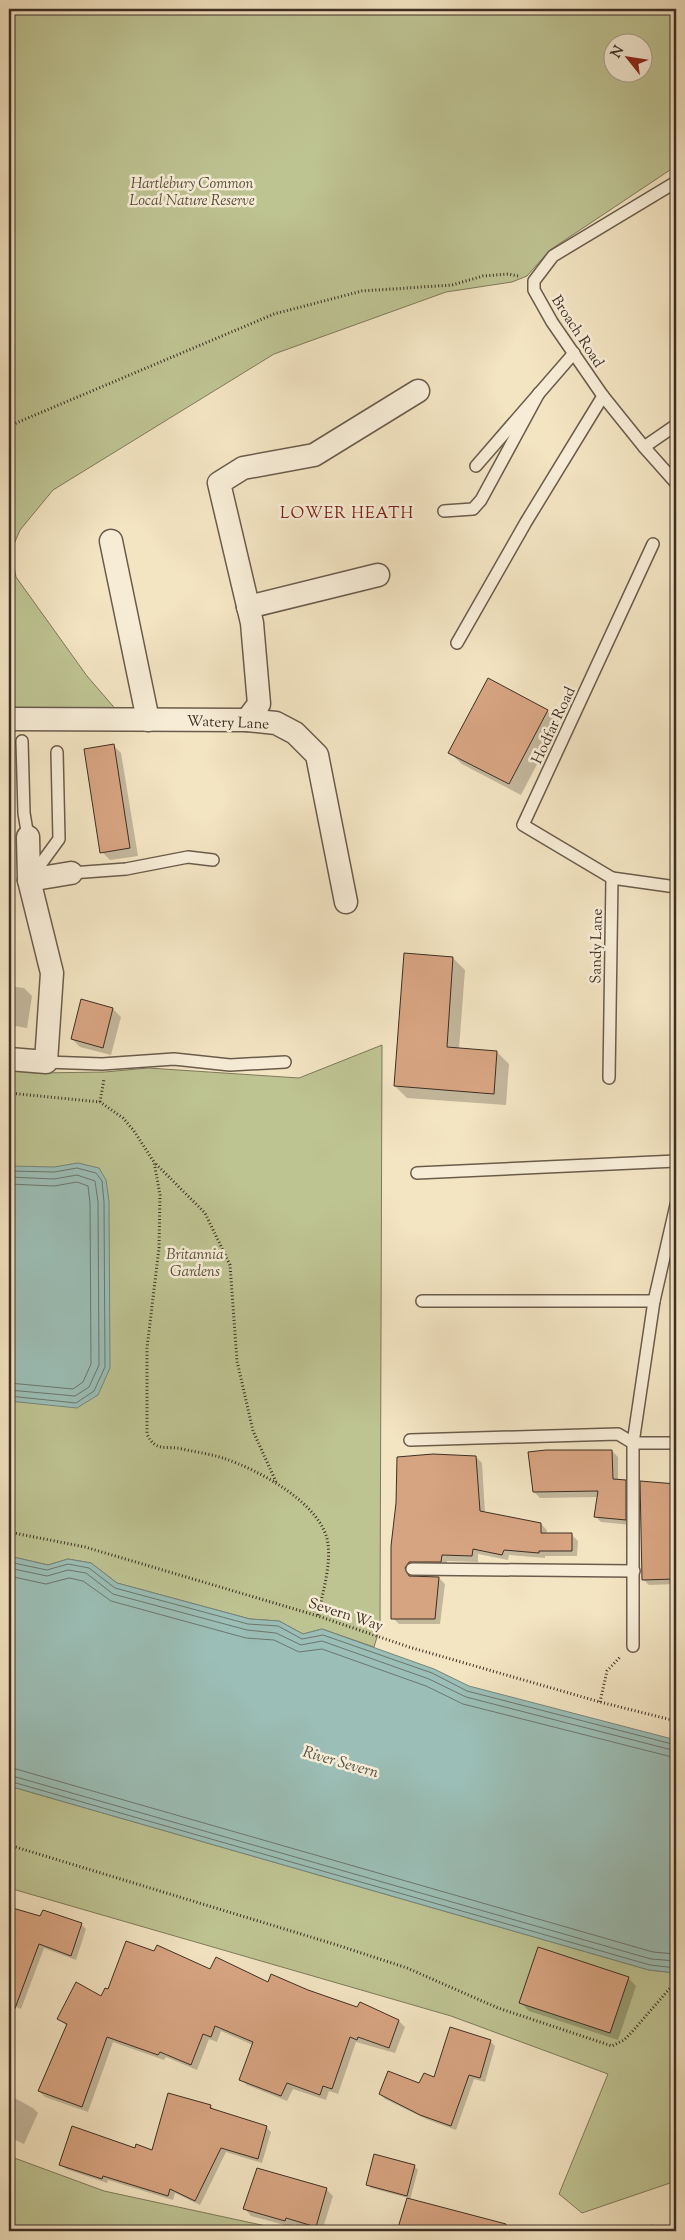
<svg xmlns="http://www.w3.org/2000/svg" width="685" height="2240" font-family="'Sorts Mill Goudy',serif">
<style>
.green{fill:#bec392;stroke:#7e795b;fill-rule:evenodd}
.water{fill:#9bbeb6;stroke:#75857c}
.shadow{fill:#0003}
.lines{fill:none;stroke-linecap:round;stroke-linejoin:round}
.shore{stroke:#6c766d;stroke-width:1}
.building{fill:#d7a481;stroke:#3d2f24}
.service-casing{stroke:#6a5c4c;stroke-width:14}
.minor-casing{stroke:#6a5c4c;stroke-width:25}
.path{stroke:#3d2f24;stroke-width:3;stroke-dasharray:1 2.5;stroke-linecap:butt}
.service{stroke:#f7edd7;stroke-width:11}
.minor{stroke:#f7edd7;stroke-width:22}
.labels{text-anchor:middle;stroke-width:5;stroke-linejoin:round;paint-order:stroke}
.park-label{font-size:15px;font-style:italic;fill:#574d3a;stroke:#f7edd7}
.street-label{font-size:15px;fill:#3d2f24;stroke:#f7edd7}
.neighbourhood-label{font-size:16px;letter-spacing:1px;fill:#7a1f14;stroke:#f7edd7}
.water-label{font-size:16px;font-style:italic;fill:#545348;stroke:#f7edd7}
</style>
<rect width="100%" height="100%" fill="#f3e4c2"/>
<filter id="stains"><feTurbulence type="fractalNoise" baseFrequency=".004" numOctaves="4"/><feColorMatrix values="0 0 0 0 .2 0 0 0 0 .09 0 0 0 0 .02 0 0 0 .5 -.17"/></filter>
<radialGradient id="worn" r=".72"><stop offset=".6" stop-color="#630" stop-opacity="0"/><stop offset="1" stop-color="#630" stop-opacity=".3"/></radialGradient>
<g class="green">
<path d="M9 9H676V166L550 250 527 276 512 282 446 292 274 354 53 490 20 530 11 551 16 577 87 676 125 720 9 719ZM612 42H642V72H612Z"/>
<path d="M382 1045 380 1627 374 1647 322 1629 303 1634 279 1621 250 1619 117 1583 91 1563 68 1559 48 1565 9 1556V1070L38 1073 105 1072 148 1068 299 1078Z"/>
<path d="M9 1786 649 1970 676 1973V2181L582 2213 559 2194 608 2074 451 2016 9 1888Z"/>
<path d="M9 2156 104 2191 289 2231H9Z"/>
</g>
<g class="water">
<path d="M78 1163 99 1168 106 1180 109 1201 110 1368 98 1395 77 1408 9 1401V1166L54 1167Z"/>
<path d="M9 1556 48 1565 68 1559 91 1563 117 1583 250 1619 279 1621 303 1634 322 1629 434 1669 469 1686 676 1740V1973L649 1970 9 1786Z"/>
</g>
<g class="shadow">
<path d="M547 711 559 722 521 795 462 764 450 753Z"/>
<path d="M113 745 121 753 138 856 110 860 102 852Z"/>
<path d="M453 958 465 970 459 1049 497 1052 509 1064 506 1105 407 1098 395 1086Z"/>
<path d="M9 986 24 988 32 996 27 1028 9 1025Z"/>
<path d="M82 1001 113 1009 121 1017 111 1055 80 1047 72 1039Z"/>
<path d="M612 1451 618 1457V1481H625L631 1487V1525L601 1522 595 1516 598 1497 540 1498 534 1492Z"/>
<path d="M476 1457 482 1463 485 1513 541 1524 547 1530 546 1534 572 1535 578 1541 577 1556H545V1558L509 1555 508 1560 478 1554V1562L447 1561V1567L414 1568 409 1577 439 1578 445 1584 440 1624H399L393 1618V1546Z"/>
<path d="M642 1483 676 1485V1647L673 1645 675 1584 649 1585 643 1579Z"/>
<path d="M9 1908 41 1918 81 1924 86 1929 76 1960 44 1948 21 2009 9 2004Z"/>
<path d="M211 1970 308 1991 358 2009 360 2004 399 2021 405 2027 395 2053 356 2042 338 2094 329 2091 326 2100 293 2089 287 2101 247 2085 241 2079 253 2045 221 2031 217 2042 209 2039 197 2070 166 2057 164 2060 113 2042 88 2112 45 2097 39 2091 67 2026 59 2019 102 1997 109 1991Z"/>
<path d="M628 1978 636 1986 618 2040 529 2011 521 2003Z"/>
<path d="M490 2041 495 2046 485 2082 474 2079 456 2130 426 2119 385 2099 380 2094 434 2079Z"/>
<path d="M9 2095 33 2108 38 2113 24 2144 9 2137Z"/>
<path d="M211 2106 215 2111 266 2127 271 2132 262 2163 226 2152 200 2205 175 2193 173 2200 108 2180 107 2183 66 2169 61 2164 136 2149 153 2151Z"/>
<path d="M414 2166 418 2170 410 2200 507 2225 510 2231H399L408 2198 371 2188 368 2185Z"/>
<path d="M326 2189 333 2196 322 2231 293 2224 292 2227 251 2216 245 2209Z"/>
<path d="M652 2224 659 2231H632Z"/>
</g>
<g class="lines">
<g class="shore">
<path d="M9 1171 54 1172 77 1168 96 1173 102 1181 104 1202 105 1367 94 1391 76 1403 9 1396"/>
<path d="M9 1177 54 1179 77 1175 95 1181 98 1202 99 1365 89 1387 75 1396 9 1390"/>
<path d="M9 1184 54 1186 77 1182 88 1186 90 1203 91 1364 83 1382 73 1389 9 1383"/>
<path d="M9 1562 47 1570 68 1564 89 1568 115 1588 248 1624 278 1626 302 1639 323 1635 432 1673 467 1691 676 1745"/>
<path d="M9 1568 47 1576 68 1570 86 1573 113 1594 247 1630 276 1633 301 1645 322 1641 429 1679 466 1697 676 1751"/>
<path d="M9 1576 46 1584 69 1578 83 1581 111 1601 246 1638 274 1640 299 1652 322 1649 426 1686 463 1704 676 1758"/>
<path d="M9 1767 653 1952 676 1954"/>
<path d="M9 1775 651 1959 676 1961"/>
<path d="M9 1781 650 1965 676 1968"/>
</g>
</g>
<g class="building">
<path d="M488 678 548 710 509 784 448 753Z"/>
<path d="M114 744 130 848 100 853 84 749Z"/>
<path d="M404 953 453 957 447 1047 497 1051 494 1094 394 1086Z"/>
<path d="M81 999 113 1008 103 1048 71 1039Z"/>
<path d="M546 1450H612L613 1479 626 1480V1520L594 1517 598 1491 533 1492 528 1452Z"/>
<path d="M433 1454 476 1456 480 1511 541 1523V1533H572V1551H539V1553L504 1550 502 1555 473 1549 472 1556 442 1555 441 1562H409L405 1568 409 1576 439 1577 435 1619H391V1546L396 1503 397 1457Z"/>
<path d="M640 1481 676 1484V1579L642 1580Z"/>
<path d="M9 1907 40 1916 43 1910 82 1923 71 1956 39 1944 11 2019H9Z"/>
<path d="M126 1941 154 1951 157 1945 210 1969 216 1957 268 1982 271 1974 308 1990 357 2007 360 2002 399 2020 389 2048 358 2037 357 2040 350 2037 332 2089 323 2086 320 2095 287 2083 281 2096 239 2080 253 2042 215 2026 211 2037 203 2034 191 2065 160 2052 158 2055 107 2037 82 2107 38 2091 67 2024 57 2019 76 1982 101 1996 105 1988 108 1989Z"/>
<path d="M538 1947 629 1977 610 2033 519 2003Z"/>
<path d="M450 2027 491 2040 480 2078 469 2075 451 2126 420 2115 379 2094 388 2071 419 2083 424 2073 434 2077Z"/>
<path d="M168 2093 211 2105 210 2108 267 2126 258 2159 221 2148 195 2201 170 2189 168 2196 103 2176 102 2179 59 2165 72 2126 135 2148 136 2144 152 2150Z"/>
<path d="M374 2154 415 2165 407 2196 366 2185Z"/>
<path d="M257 2168 327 2188 316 2227 286 2218 285 2221 243 2209Z"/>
<path d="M407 2198 506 2224 505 2231H397Z"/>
</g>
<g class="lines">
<g class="service-casing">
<g id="service">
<path d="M676 182 553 256 534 281V290L552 322 603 396 644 447 676 483"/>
<path d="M644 447 676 425"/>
<path d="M476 466 574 353"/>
<path d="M444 511 473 509 481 500 539 393"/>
<path d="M457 643 526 522 603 396"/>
<path d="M22 741 24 813 28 837"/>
<path d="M71 873 126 869 188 857 213 860"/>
<path d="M32 876 59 839 57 752"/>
<path d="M612 878 523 825 653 544"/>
<path d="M46 1062 102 1064 174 1059 230 1065 285 1062"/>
<path d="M609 1078 612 878 676 887"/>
<path d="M417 1173 676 1161"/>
<path d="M422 1301H654"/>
<path d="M410 1440 618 1434 633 1443 654 1301 676 1205"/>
<path d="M412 1569 634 1571"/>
<path d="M633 1646V1443H676"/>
</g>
</g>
<g class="minor-casing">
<g id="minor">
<path d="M111 541 148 720"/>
<path d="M248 607 378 575"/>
<path d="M9 719 247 720 276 723 295 733 317 755 346 902"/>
<path d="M247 720 259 704 252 623 219 483 243 468 314 455 418 391"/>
<path d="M29 880 71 873"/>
<path d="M9 1059 46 1062 52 973 29 880 28 837"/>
</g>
</g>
<g class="path">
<path d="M9 426 274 314 362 291 452 285 483 276 508 274 518 276"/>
<path d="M9 1093 100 1102 123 1118 134 1131 154 1162 160 1195 159 1248 147 1348V1434C156 1453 166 1445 182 1449 196 1452 210 1454 223 1458 259 1470 323 1504 328 1544 331 1567 322 1594 318 1616"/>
<path d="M100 1102 104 1079"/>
<path d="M156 1164 205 1213 230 1265 237 1361 253 1431 277 1484"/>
<path d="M9 1532 85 1547 318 1616 409 1647 600 1702 676 1721"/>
<path d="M600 1702 607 1671 621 1656"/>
<path d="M9 1845 337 1945 407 1968 498 2008 612 2046 624 2040 631 2033 671 1987H676"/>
</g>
<use href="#service" class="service"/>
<use href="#minor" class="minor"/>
</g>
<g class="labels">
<g class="park-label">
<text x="192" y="188">Hartlebury Common<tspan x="192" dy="17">Local Nature Reserve</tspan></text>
<text x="195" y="1259">Britannia<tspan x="195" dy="17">Gardens</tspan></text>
</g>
<g class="street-label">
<text transform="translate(578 331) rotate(57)" y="5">Broach Road</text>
<text transform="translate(228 722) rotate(2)" y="5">Watery Lane</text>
<text transform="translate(553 725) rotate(-65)" y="5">Hodfar Road</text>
<text transform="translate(596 946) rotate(-89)" y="5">Sandy Lane</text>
<text transform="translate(346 1614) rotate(18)" y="5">Severn Way</text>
</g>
<g class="neighbourhood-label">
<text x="347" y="518">LOWER HEATH</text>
</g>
<g class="water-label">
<text transform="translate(341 1761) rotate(16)" y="6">River Severn</text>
</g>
</g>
<rect width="685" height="2240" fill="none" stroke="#f3e4c2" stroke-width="30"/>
<rect x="10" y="10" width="665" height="2220" fill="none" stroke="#3d2f24" stroke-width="2.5"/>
<rect x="15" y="15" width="655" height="2210" fill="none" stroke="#3d2f24"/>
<g transform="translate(628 58) rotate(300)"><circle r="24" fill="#f7edd7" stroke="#ada18f"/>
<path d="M0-4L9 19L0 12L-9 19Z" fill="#8f2418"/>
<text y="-8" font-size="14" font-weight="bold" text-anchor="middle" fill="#3d2f24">N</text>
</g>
<rect width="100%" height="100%" filter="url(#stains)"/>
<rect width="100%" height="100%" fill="url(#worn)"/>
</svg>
